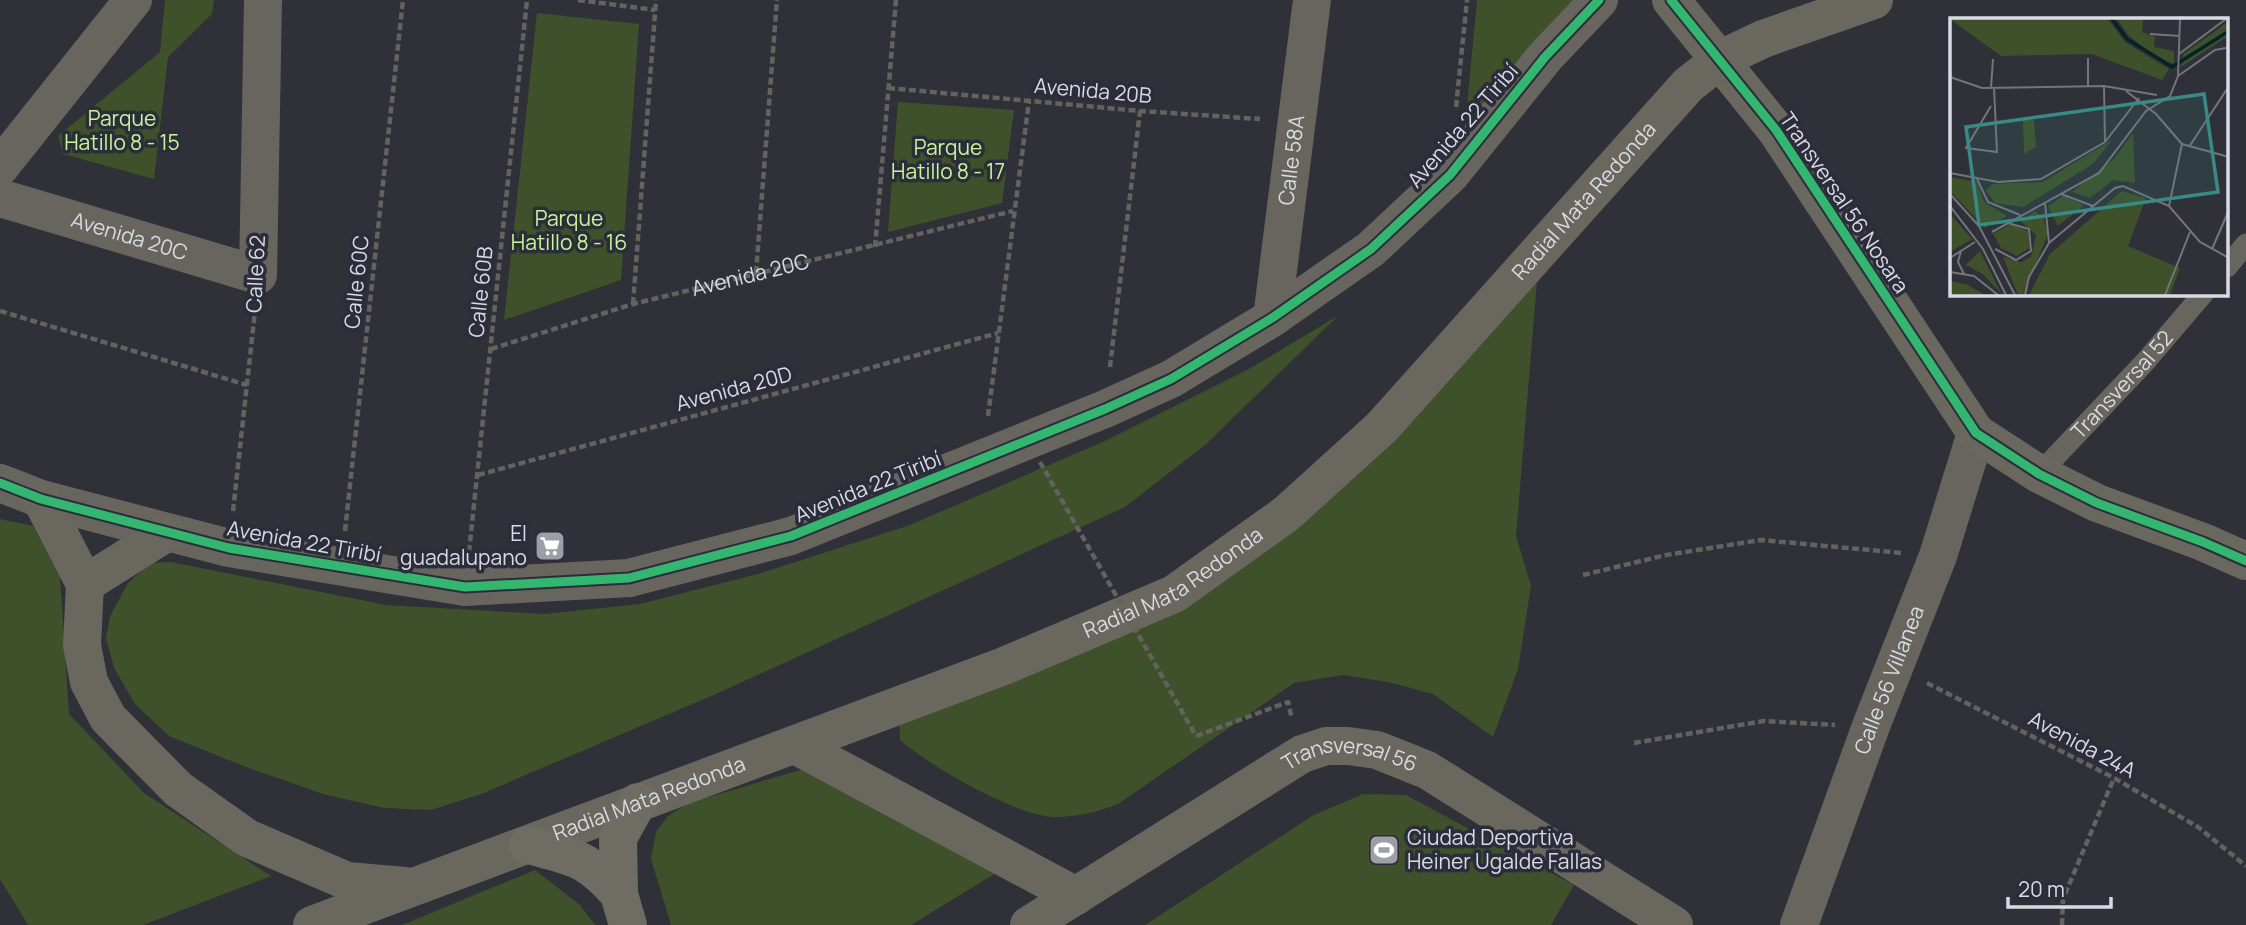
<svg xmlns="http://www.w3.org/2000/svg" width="2246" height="925" font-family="Manrope,sans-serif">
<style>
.green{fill:#3e512a}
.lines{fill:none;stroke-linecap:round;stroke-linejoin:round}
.path{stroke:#64625f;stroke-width:4.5;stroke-dasharray:7 3.5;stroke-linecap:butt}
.lane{stroke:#67655d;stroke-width:21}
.street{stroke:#67655d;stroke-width:38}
.secondary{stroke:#6a675f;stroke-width:38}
.highway{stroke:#6f6c63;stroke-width:38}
.path-bridge{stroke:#64625f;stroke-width:4.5;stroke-dasharray:7 3.5;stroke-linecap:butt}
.secondary-bridge{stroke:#6a675f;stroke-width:38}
.cycleway-casing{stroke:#2c2d3b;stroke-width:13}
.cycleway{stroke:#33b770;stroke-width:9}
.labels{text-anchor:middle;stroke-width:7;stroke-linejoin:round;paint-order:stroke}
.street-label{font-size:21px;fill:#d9dae3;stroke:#2c2d3b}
.park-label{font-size:21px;fill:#c6f596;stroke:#2c2d3b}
.poi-label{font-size:21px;fill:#d9dae3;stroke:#2c2d3b;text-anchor:end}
.inset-river{fill:none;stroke:#042327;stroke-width:3.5}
.inset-road{fill:none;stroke:#74747c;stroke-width:2}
.view{fill:#378a85;fill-opacity:0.15;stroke:#378a85;stroke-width:3.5}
.inset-edge{fill:none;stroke:#d9dae3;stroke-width:3.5}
</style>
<rect width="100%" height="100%" fill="#303038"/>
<g class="green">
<path d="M165 0H214L212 14 168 57 154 179 63 154 58 136 160 52Z"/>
<path d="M1477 0H1583L1463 148Z"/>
<path d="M537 13 639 24 621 280 504 320Z"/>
<path d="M898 102 1014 110 1002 203 888 232Z"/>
<path d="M1538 269 1516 536 1531 586 1518 669 1493 737 1433 694 1388 682 1343 675 1294 683 1118 804C1098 812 1077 817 1055 817 1015 816 930 766 900 740L899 717 1197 583Z"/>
<path d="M1339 315 1205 445 1125 507 716 694 481 794 431 810 384 808 323 794 246 767 169 736 135 704 114 668 106 638 110 616 128 583 150 563 171 562 386 605 544 614 640 604 758 574 910 525 1105 441 1249 369Z"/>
<path d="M0 519 33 526 60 577 69 714 144 793 271 876 143 925H28L0 879Z"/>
<path d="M810 767 996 873 911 925H671L651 859 656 832 668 816 689 803Z"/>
<path d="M1363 794 1406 795 1574 885 1551 925H1145L1312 816Z"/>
<path d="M535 870 580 905 595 925H402Z"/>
</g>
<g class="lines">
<g class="path">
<path d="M578 0 655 10"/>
<path d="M888 88 1140 111 1260 119"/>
<path d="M1456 107 1467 0"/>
<path d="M875 247 896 0"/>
<path d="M756 273 777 0"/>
<path d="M633 304 656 0"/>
<path d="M0 311 247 385"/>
<path id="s1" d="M491 349 633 304 1013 211"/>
<path d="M1110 367 1140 111"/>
<path d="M988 416 1029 101"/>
<path d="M478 475 998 333"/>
<path d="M233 511 255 311"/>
<path d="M345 531 403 0"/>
<path d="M469 552 527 0"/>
<path d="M1583 575 1666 555 1761 540 1902 553"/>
<path d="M1927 683 2114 778 2198 827 2246 866"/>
<path d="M1196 736 1288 702 1292 719"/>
<path d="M1634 743 1764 721 1835 725"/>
<path d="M2062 925 2063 899 2114 778"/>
</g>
<g class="lane">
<path d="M2227 267 2246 244"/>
<path id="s2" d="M2039 474 2145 362 2203 294"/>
</g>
<g class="street">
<path d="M0 167 133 0"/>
<path id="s3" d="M0 198 258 275 263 0"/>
<path id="s4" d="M1272 318 1312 0"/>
<path d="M0 483 41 499 229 548 465 587 629 578 791 536 1105 409 1171 379 1272 318 1371 249 1450 175 1545 57 1599 0"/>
<path id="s5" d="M1799 925 1871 726 1938 556 1976 433"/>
</g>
<g class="secondary">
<path d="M1776 130 1976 433 2039 474 2097 503 2203 542 2246 561"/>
<path d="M41 499 85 584 82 645 89 682 108 718 178 789 247 838 347 881 405 886"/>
<path d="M85 584 166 533"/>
<path d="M795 745 1076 896"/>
<path id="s6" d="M312 925 1004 666 1174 594 1286 514 1382 427 1688 85 1721 59 1763 39 1874 0"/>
<path id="s7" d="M1029 925 1302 754 1326 746H1348L1377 750 1427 770 1674 925"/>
</g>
<g class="highway">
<path d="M528 845C573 857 587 857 619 894"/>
<path d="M628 925 619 894 618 838 638 802"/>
</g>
<path class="path-bridge" d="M1040 462 1196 736"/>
<path class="secondary-bridge" d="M1671 0 1776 130"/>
<g class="cycleway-casing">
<g id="cycleway">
<path d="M1671 0 1776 130 1976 433 2039 474 2097 503 2203 542 2246 561"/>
<path d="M0 483 41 499 229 548 465 587 629 578 791 536 1105 409 1171 379 1272 318 1371 249 1450 175 1545 57 1599 0"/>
</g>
</g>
<use href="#cycleway" class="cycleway"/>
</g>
<defs>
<g id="supermarket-square" transform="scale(1.575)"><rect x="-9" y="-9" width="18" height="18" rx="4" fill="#9e9ea7" stroke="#2c2d3b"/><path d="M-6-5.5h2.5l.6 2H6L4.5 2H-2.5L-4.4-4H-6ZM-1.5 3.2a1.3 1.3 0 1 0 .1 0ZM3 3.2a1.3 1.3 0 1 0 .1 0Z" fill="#fff"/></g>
<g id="stadium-square" transform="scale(1.575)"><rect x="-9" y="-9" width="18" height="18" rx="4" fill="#9e9ea7" stroke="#2c2d3b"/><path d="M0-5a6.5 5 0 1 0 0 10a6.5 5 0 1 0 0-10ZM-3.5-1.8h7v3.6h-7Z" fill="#fff"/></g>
</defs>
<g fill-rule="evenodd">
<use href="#supermarket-square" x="550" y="546"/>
<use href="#stadium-square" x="1384" y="850"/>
</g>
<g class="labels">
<g class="street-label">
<text transform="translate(1093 91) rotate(5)" y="7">Avenida 20B</text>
<text transform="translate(1463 126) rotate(-49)" y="7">Avenida 22 Tiribí</text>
<text dy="7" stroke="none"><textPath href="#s4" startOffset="159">Calle 58A</textPath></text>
<text dy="7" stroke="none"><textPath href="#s6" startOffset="1494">Radial Mata Redonda</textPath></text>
<text transform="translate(1844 203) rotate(56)" y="7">Transversal 56 Nosara</text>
<text dy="7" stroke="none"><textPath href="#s3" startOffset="135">Avenida 20C</textPath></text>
<text transform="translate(256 274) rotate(-87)" y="7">Calle 62</text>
<text dy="7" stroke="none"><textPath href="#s1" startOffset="270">Avenida 20C</textPath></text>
<text transform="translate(357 282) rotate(-84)" y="7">Calle 60C</text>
<text transform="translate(481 292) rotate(-84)" y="7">Calle 60B</text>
<text dy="7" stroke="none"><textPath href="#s2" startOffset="122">Transversal 52</textPath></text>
<text transform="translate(734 389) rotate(-15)" y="7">Avenida 20D</text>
<text transform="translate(868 487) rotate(-22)" y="7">Avenida 22 Tiribí</text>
<text transform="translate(304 542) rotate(10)" y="7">Avenida 22 Tiribí</text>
<text dy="7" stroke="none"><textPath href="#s6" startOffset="928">Radial Mata Redonda</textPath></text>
<text dy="7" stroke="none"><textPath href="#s5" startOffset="261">Calle 56 Villanea</textPath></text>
<text transform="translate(2082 745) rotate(28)" y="7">Avenida 24A</text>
<text dy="7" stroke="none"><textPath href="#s7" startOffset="371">Transversal 56</textPath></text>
<text dy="7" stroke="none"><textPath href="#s6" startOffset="360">Radial Mata Redonda</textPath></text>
</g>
<g class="park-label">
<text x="122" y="126">Parque<tspan x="122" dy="24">Hatillo 8 - 15</tspan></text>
<text x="948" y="155">Parque<tspan x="948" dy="24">Hatillo 8 - 17</tspan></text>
<text x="569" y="226">Parque<tspan x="569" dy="24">Hatillo 8 - 16</tspan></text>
</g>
<g class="poi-label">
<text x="527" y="541">El<tspan x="527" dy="24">guadalupano</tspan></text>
<text x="1407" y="845" text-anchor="start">Ciudad Deportiva<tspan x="1407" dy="24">Heiner Ugalde Fallas</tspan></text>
</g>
</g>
<g transform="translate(1950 18)">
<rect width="278" height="278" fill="#303038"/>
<path d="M0 1H158L175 24 219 51 212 62 142 36 51 38ZM167 1H193L192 14 205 19 204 29 224 33V46L207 40 179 18ZM278 4V18L231 49 233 36ZM73 102H84L86 129 74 136ZM183 115 185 165 163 162 140 180 122 174 164 141ZM162 122 143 146 73 189 45 185 36 173 42 166 93 164ZM0 159 27 164 34 184 57 198 35 210 0 173ZM172 173 196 180 178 228 230 250 220 277H79L100 236ZM113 178 134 187 108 208 98 188ZM85 193 93 199 98 216 73 277H68L53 239 71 244 81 239 86 217 70 203ZM0 196 22 221 0 234ZM61 206 78 213 79 230 67 238 51 230 43 216ZM30 233 52 277 34 257 16 247ZM0 263 16 266 35 277 0 276Z" fill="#3e512a"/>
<path class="inset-river" d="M162 1 177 21 222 49 279 13"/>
<path class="inset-road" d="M200 16 230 18M229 36 276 1M228 58 265 32 276 30M0 59 32 70 154 68 207 77M138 68V40M154 68 155 124M41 70 43 41M176 73 206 96 232 126 279 139M41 88 16 130 47 134 44 70M239 129 279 68M0 155 48 164 91 161 155 124 189 80M27 161 38 184 70 197M0 176 29 208 65 277M111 176 143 188M0 188 33 231 56 277M219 188 232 126M42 214 149 155 196 93 220 78 228 58 230 1M99 225 165 170 173 168 219 188 250 224 279 240M45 231 66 242 81 233 79 211 58 205M262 231 279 192M11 233 8 244 14 256M0 240 25 224M0 254 24 258 48 277M75 277 79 259 99 225 95 185M215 277 240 214"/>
<path class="view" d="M254 76 268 174 29 207 16 109Z"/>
<rect width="278" height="278" class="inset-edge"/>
</g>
<path d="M2008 897v10h103v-10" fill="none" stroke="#d9dae3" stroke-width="3.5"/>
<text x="2018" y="897" font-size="21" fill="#d9dae3" stroke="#2c2d3b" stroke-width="5" paint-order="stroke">20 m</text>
</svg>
